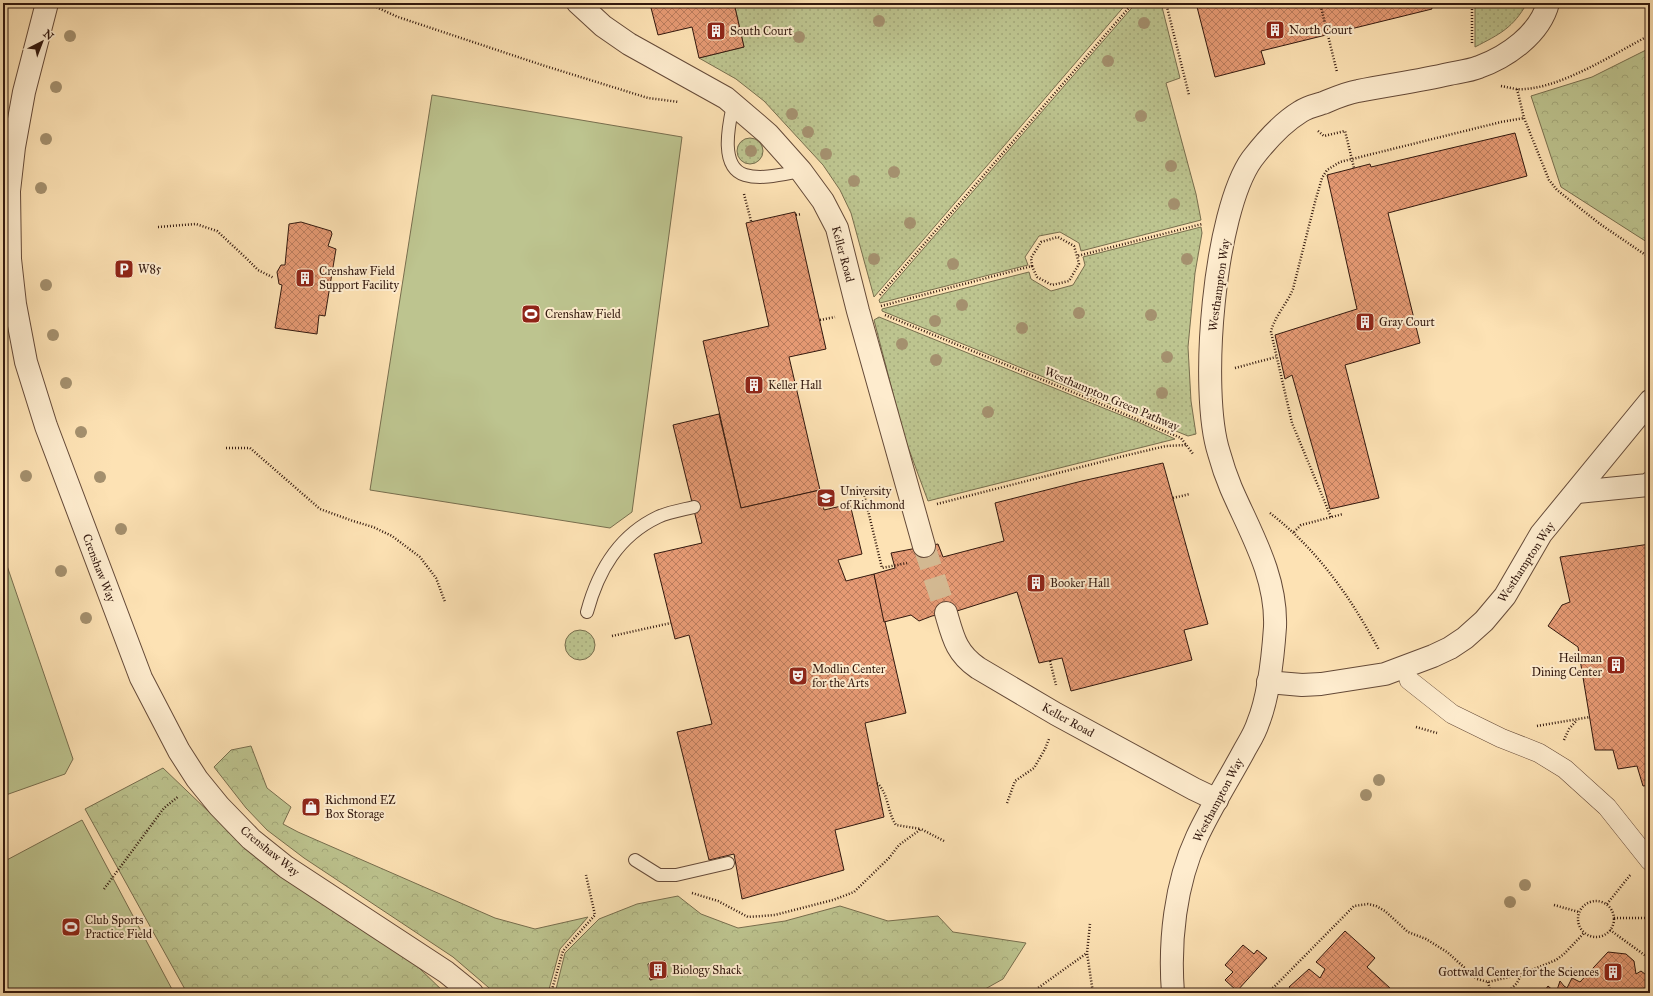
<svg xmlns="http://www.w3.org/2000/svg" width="1653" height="996" font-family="'IM FELL Great Primer',serif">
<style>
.green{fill:url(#green-dots);stroke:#786e4e}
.forest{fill:url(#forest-crowns);stroke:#786e4e}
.pitch{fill:#bdc48f;stroke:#786e4e}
.building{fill:url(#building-cross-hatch);stroke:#32180e}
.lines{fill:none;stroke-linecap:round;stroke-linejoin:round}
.minor-tunnel{stroke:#d4ba93;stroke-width:22;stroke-dasharray:22 11;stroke-linecap:butt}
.service-casing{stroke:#654a38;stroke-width:14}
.pedestrian-casing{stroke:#654a38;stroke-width:20}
.minor-casing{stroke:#654a38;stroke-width:24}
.path{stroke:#32180e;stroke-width:2.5;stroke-dasharray:1 2;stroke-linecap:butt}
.service{stroke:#feecce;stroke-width:12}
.pedestrian{stroke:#feecce;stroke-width:19}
.minor{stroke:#feecce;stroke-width:22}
.tree{fill:#a4906e}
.labels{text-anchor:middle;stroke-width:4;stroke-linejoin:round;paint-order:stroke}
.poi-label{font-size:12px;fill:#32180e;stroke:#feecce;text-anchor:start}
.street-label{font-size:12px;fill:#32180e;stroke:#feecce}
</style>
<defs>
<pattern id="green-dots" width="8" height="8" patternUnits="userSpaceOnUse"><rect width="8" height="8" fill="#bdc48f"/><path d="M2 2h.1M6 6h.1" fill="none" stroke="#a3a87a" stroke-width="1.8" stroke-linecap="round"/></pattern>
<pattern id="forest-crowns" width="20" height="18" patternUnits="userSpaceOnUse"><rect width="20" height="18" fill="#bdc48f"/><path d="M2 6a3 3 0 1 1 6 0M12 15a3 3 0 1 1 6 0" fill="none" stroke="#a3a87a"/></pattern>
<pattern id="building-cross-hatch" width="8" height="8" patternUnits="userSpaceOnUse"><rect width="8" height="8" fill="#e69a74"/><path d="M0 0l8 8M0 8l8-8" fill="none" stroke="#bb7d5e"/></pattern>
</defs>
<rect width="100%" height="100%" fill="#fde2b4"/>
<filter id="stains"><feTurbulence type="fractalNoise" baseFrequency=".005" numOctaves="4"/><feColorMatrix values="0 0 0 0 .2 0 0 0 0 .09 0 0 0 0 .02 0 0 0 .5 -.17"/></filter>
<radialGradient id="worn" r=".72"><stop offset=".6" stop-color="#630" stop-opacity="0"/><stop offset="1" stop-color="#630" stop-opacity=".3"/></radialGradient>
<g class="green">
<path d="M734 3H1127L874 297 851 213 840 190 823 165 764 101 736 79 699 58 744 47Z"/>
<path d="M1136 3H1161L1180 78 1166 83 1196 194 1201 220 1081 251 1079 243 1060 232 1039 236 1025 257 1028 265 880 303 879 300Z"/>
<path d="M1475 3H1527C1513 28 1500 34 1475 47Z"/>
<circle cx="750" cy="151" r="13"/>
<path d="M1201 227 1202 233 1195 273 1188 347 1191 401 1196 434 1188 436 882 311V309L1029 272 1031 279 1051 291 1073 285 1085 265 1083 257Z"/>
<path d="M879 317 1138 422 1175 439 928 501 904 436 874 320Z"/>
<circle cx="580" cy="645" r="15"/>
</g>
<g class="forest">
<path d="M1650 48V244L1561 187 1531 96 1592 77Z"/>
<path d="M251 746 267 788 291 807 283 824 298 832 495 918 535 929 588 917 560 949 548 993H495L453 957 304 858 267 830 246 808 214 767 231 750Z"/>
<path d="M163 768 256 857 417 966 445 993H187L85 809Z"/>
<path d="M678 896 701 914 738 928 785 921 840 906 888 921 938 916 953 932 1026 943 1003 979 978 993H555L565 953 599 919 637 904Z"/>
</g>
<g class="pitch">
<path d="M432 95 682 137 632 512 610 528 370 490Z"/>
<path d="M3 554 73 759 65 774 3 796Z"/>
<path d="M82 820 174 993H3V862Z"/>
</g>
<g class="building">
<path d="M653 3H734L744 47 699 58 692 27 658 35 650 4Z"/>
<path d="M1196 3H1431L1432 9 1261 51 1265 64 1215 77Z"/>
<path d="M1515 133 1527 176 1388 213 1420 343 1345 365 1379 498 1330 509 1292 375 1285 379 1275 335 1357 309 1327 175 1370 164 1371 167Z"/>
<path d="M795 212 826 349 789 357 820 490 741 508 703 341 769 326 746 223Z"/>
<path d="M301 222 331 231 332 234 328 246 336 249 325 316 319 315 317 334 275 328 282 285 279 284 277 272 281 265H285L289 224Z"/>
<path d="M719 414 741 508 820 490 824 510 850 504 862 554 838 560 846 581 874 574 906 713 865 723 884 817 835 830 844 870 742 899 734 854 709 860 677 732 712 724 689 635 675 639 654 554 702 543 673 425Z"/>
<path d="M1163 463 1208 624 1184 630 1192 660 1071 691 1062 658 1039 663 1017 592 957 611 932 616 919 621 911 615 884 622 874 574 895 568 891 553 938 544 943 557 1004 541 995 503 1082 481Z"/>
<path d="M1650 544V785L1643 786 1637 766 1618 769 1613 750H1595L1578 647 1548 626 1562 605 1570 602 1560 557Z"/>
<path d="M1345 931 1375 958 1367 967 1390 988 1385 993H1294L1289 987 1309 969 1320 978 1325 969 1316 962Z"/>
<path d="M1243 945 1254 954 1257 950 1267 958 1237 991 1225 980 1233 972 1225 965Z"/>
<path d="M1608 952 1626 954 1634 961 1636 974 1641 971 1650 978V993H1543L1548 986 1556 993 1560 981 1564 986 1567 988 1572 978 1580 982Z"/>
<path d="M665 961 667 977 650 980 648 964Z"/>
</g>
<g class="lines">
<path class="minor-tunnel" d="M924 546 946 613"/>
<g class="service-casing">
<g id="service">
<path d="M733 105C729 124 719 167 745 175 762 180 784 174 801 171"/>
<path d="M587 612C598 571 618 536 658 517 669 512 682 510 694 507"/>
<path d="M635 860 659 875H676L728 863"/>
</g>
</g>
<g class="pedestrian-casing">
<path id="pedestrian" d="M1409 680 1452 714 1501 738 1539 753 1565 769 1607 807 1650 861"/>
</g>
<g class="minor-casing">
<g id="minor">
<path d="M47 3 24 92 14 147 9 191 10 259 15 304 26 362 46 426 141 678 179 751 197 779 219 806 251 839 286 867 446 972 472 993"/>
<path d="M578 3 603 26 629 44 726 98 768 134 801 171 823 201 837 228 858 311 924 546"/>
<path d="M1577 492 1648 485 1650 483"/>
<path d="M946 613C953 637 956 653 978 668L1056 714 1194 789 1217 800"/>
<path d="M1268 682 1302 685 1321 684 1385 674 1433 656 1450 648 1465 638 1484 621 1505 596 1541 534 1650 401"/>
<path d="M1173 993C1169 942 1175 884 1197 837 1211 807 1229 779 1244 751 1249 742 1255 733 1258 723 1269 696 1273 656 1275 627 1277 576 1250 532 1231 488 1226 476 1222 464 1219 453 1199 391 1214 212 1252 159 1265 142 1282 123 1300 112 1307 107 1316 105 1323 103 1335 98 1346 93 1358 91 1388 85 1419 81 1449 74 1458 72 1469 71 1479 67 1507 57 1540 34 1548 3"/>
</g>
</g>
<g class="path">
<path d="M372 3 378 8 398 17 542 65 648 98 679 102"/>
<path d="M1166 3 1189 95"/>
<path d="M1320 3 1337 72"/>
<path d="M1645 3 1650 14"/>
<path d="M1472 43V3"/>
<path d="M1501 86C1506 87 1511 88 1516 89 1556 92 1615 53 1650 35"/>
<path d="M1517 89 1524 118 1549 180 1557 190 1600 224 1650 258"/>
<path d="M1318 131 1324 136 1345 131 1354 168"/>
<path d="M744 194 751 221"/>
<path d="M796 215 801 214"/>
<path d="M158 227 196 224 217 231 245 257 258 270 274 278"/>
<path d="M1032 266 1037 277 1052 285 1069 281 1079 264 1077 256"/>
<path d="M880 295 1133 3"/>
<path d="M881 306 1032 266 1031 258 1041 242 1058 237 1074 246 1077 256 1202 224"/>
<path d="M885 315 1087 398 1181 438 1193 454"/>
<path d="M820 320 835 317"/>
<path d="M1235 368 1276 357"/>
<path d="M226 448H250L320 509 353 521 373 527 392 536 420 557 436 578 445 602"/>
<path d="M863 490 882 568 907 563"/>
<path d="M1173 498 1190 494"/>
<path d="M937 504 1128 455 1166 446 1186 445"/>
<path d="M1270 513C1318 550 1351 598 1379 650"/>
<path d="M1331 517 1292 423 1271 332C1274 317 1287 304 1293 289L1315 202 1322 178 1327 170 1340 162 1501 122 1524 118"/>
<path d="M1294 532 1301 525 1343 514"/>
<path d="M612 636 671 623"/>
<path d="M1050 661 1056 685"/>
<path d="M1537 726 1590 717"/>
<path d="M1416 727 1437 733"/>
<path d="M1564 740 1569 729 1577 720"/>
<path d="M877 783C889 794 887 812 896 825L921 829"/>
<path d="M1007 803 1015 781 1034 768 1045 749 1049 739"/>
<path d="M104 889 164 808 179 796"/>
<path d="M692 893 718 901 748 917 775 915 833 900 854 892 889 858 899 845 921 829 944 841"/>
<circle cx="1596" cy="919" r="18"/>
<path d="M1607 904 1631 874"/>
<path d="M1554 905 1579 912"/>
<path d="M1614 918H1650"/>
<path d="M1090 924 1087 953 1093 993"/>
<path d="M1610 930 1650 959"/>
<path d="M1488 982 1491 993"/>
<path d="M551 993 563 951 595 915 586 875"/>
<path d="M1031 993 1087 953"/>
<path d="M1265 993 1274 987 1354 906 1368 904 1376 906 1385 911 1408 932 1426 939 1447 952 1477 979 1488 982 1522 974 1556 960 1564 954 1584 933"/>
<path d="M1507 993 1517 983 1521 975"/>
</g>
<use href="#service" class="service"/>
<use href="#pedestrian" class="pedestrian"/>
<use href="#minor" class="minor"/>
</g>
<g class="tree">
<circle cx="879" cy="21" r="6"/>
<circle cx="1144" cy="23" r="6"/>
<circle cx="70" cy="36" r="6"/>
<circle cx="799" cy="37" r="6"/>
<circle cx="1108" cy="61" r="6"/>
<circle cx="56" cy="87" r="6"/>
<circle cx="792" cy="114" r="6"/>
<circle cx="1141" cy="116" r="6"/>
<circle cx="808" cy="132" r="6"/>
<circle cx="46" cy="139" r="6"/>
<circle cx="751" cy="151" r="6"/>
<circle cx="826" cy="154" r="6"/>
<circle cx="1171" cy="166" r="6"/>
<circle cx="894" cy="172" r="6"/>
<circle cx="854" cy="181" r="6"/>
<circle cx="41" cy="188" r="6"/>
<circle cx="1174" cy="204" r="6"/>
<circle cx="910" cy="223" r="6"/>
<circle cx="874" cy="259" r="6"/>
<circle cx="1187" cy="259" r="6"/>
<circle cx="953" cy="264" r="6"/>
<circle cx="46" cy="285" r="6"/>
<circle cx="962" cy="305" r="6"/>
<circle cx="1079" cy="313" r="6"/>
<circle cx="1151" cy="315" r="6"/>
<circle cx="935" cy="321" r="6"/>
<circle cx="1022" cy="328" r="6"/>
<circle cx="53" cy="335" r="6"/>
<circle cx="902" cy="344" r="6"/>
<circle cx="1167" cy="357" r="6"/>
<circle cx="936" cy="360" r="6"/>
<circle cx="66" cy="383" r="6"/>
<circle cx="1162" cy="393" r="6"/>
<circle cx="988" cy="412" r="6"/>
<circle cx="81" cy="432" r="6"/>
<circle cx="26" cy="476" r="6"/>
<circle cx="100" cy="477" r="6"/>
<circle cx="121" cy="529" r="6"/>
<circle cx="61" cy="571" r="6"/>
<circle cx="86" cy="618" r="6"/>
<circle cx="1379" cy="780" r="6"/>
<circle cx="1366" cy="795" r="6"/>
<circle cx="1525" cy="885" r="6"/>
<circle cx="1510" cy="902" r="6"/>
</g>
<defs>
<g id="building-square" transform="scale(1)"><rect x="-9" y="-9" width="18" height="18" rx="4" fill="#8f2418" stroke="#feecce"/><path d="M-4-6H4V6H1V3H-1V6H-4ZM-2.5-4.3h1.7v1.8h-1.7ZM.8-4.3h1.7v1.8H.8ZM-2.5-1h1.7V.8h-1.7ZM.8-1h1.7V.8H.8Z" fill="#fff"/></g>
<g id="parking-square" transform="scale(1)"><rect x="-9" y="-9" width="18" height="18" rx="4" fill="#8f2418" stroke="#feecce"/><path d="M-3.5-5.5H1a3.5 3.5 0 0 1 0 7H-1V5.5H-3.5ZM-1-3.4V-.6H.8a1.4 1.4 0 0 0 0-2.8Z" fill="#fff"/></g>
<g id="stadium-square" transform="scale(1)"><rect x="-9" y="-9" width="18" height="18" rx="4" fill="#8f2418" stroke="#feecce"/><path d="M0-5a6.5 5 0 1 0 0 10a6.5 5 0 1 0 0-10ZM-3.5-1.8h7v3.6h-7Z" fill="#fff"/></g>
<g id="university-square" transform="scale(1)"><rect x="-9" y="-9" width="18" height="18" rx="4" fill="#8f2418" stroke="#feecce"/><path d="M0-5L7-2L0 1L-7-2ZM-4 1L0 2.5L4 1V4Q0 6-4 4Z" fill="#fff"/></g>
<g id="theatre-square" transform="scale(1)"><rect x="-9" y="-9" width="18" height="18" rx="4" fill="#8f2418" stroke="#feecce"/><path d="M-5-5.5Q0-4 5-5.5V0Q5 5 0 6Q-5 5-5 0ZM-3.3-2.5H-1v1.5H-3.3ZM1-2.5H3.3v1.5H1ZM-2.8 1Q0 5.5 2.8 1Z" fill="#fff"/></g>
<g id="shop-square" transform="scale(1)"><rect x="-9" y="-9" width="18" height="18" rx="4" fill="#8f2418" stroke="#feecce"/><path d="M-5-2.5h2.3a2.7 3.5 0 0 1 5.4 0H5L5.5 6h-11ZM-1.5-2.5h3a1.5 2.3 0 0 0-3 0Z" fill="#fff"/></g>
</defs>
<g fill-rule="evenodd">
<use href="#building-square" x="1275" y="30"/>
<use href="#building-square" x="716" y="31"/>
<use href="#parking-square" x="124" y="269"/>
<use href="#building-square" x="305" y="278"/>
<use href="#stadium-square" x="531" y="314"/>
<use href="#building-square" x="1365" y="322"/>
<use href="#building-square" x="754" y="385"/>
<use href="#university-square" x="826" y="498"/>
<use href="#building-square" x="1036" y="583"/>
<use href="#building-square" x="1616" y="665"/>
<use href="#theatre-square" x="798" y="676"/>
<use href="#shop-square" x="311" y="807"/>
<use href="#stadium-square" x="71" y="927"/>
<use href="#building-square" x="658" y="970"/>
<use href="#building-square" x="1613" y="972"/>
</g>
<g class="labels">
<g class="poi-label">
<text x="1289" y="34">North Court</text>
<text x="730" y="35">South Court</text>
<text x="138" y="273">W85</text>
<text x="319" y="275">Crenshaw Field<tspan x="319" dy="14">Support Facility</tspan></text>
<text x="545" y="318">Crenshaw Field</text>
<text x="1379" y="326">Gray Court</text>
<text x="768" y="389">Keller Hall</text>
<text x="840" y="495">University<tspan x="840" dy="14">of Richmond</tspan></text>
<text x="1050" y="587">Booker Hall</text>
<text x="1602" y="662" text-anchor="end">Heilman<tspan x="1602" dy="14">Dining Center</tspan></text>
<text x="812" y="673">Modlin Center<tspan x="812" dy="14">for the Arts</tspan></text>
<text x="325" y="804">Richmond EZ<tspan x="325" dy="14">Box Storage</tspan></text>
<text x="85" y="924">Club Sports<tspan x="85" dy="14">Practice Field</tspan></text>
<text x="672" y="974">Biology Shack</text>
<text x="1599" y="976" text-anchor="end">Gottwald Center for the Sciences</text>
</g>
<g class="street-label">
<text transform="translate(843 254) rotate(75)" y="4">Keller Road</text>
<text transform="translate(1219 285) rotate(-82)" y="4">Westhampton Way</text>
<text transform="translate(1112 399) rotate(23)" y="4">Westhampton Green Pathway</text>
<text transform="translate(1526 562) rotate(-57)" y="4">Westhampton Way</text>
<text transform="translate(99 568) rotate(69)" y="4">Crenshaw Way</text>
<text transform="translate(1068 720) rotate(29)" y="4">Keller Road</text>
<text transform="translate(1218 800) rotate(-62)" y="4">Westhampton Way</text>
<text transform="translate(270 851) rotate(39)" y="4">Crenshaw Way</text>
</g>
</g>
<rect width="1653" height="996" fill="none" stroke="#fde2b4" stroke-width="16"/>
<rect x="4" y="4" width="1645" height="988" fill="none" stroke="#32180e" stroke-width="2"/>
<rect x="8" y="8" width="1637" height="980" fill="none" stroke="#32180e"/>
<g transform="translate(42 42) rotate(42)" stroke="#feecce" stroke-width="3" paint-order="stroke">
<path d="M0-3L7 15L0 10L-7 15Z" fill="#32180e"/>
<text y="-6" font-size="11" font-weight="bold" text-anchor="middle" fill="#32180e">N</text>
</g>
<rect width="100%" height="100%" filter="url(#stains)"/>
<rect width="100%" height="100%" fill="url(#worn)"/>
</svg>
